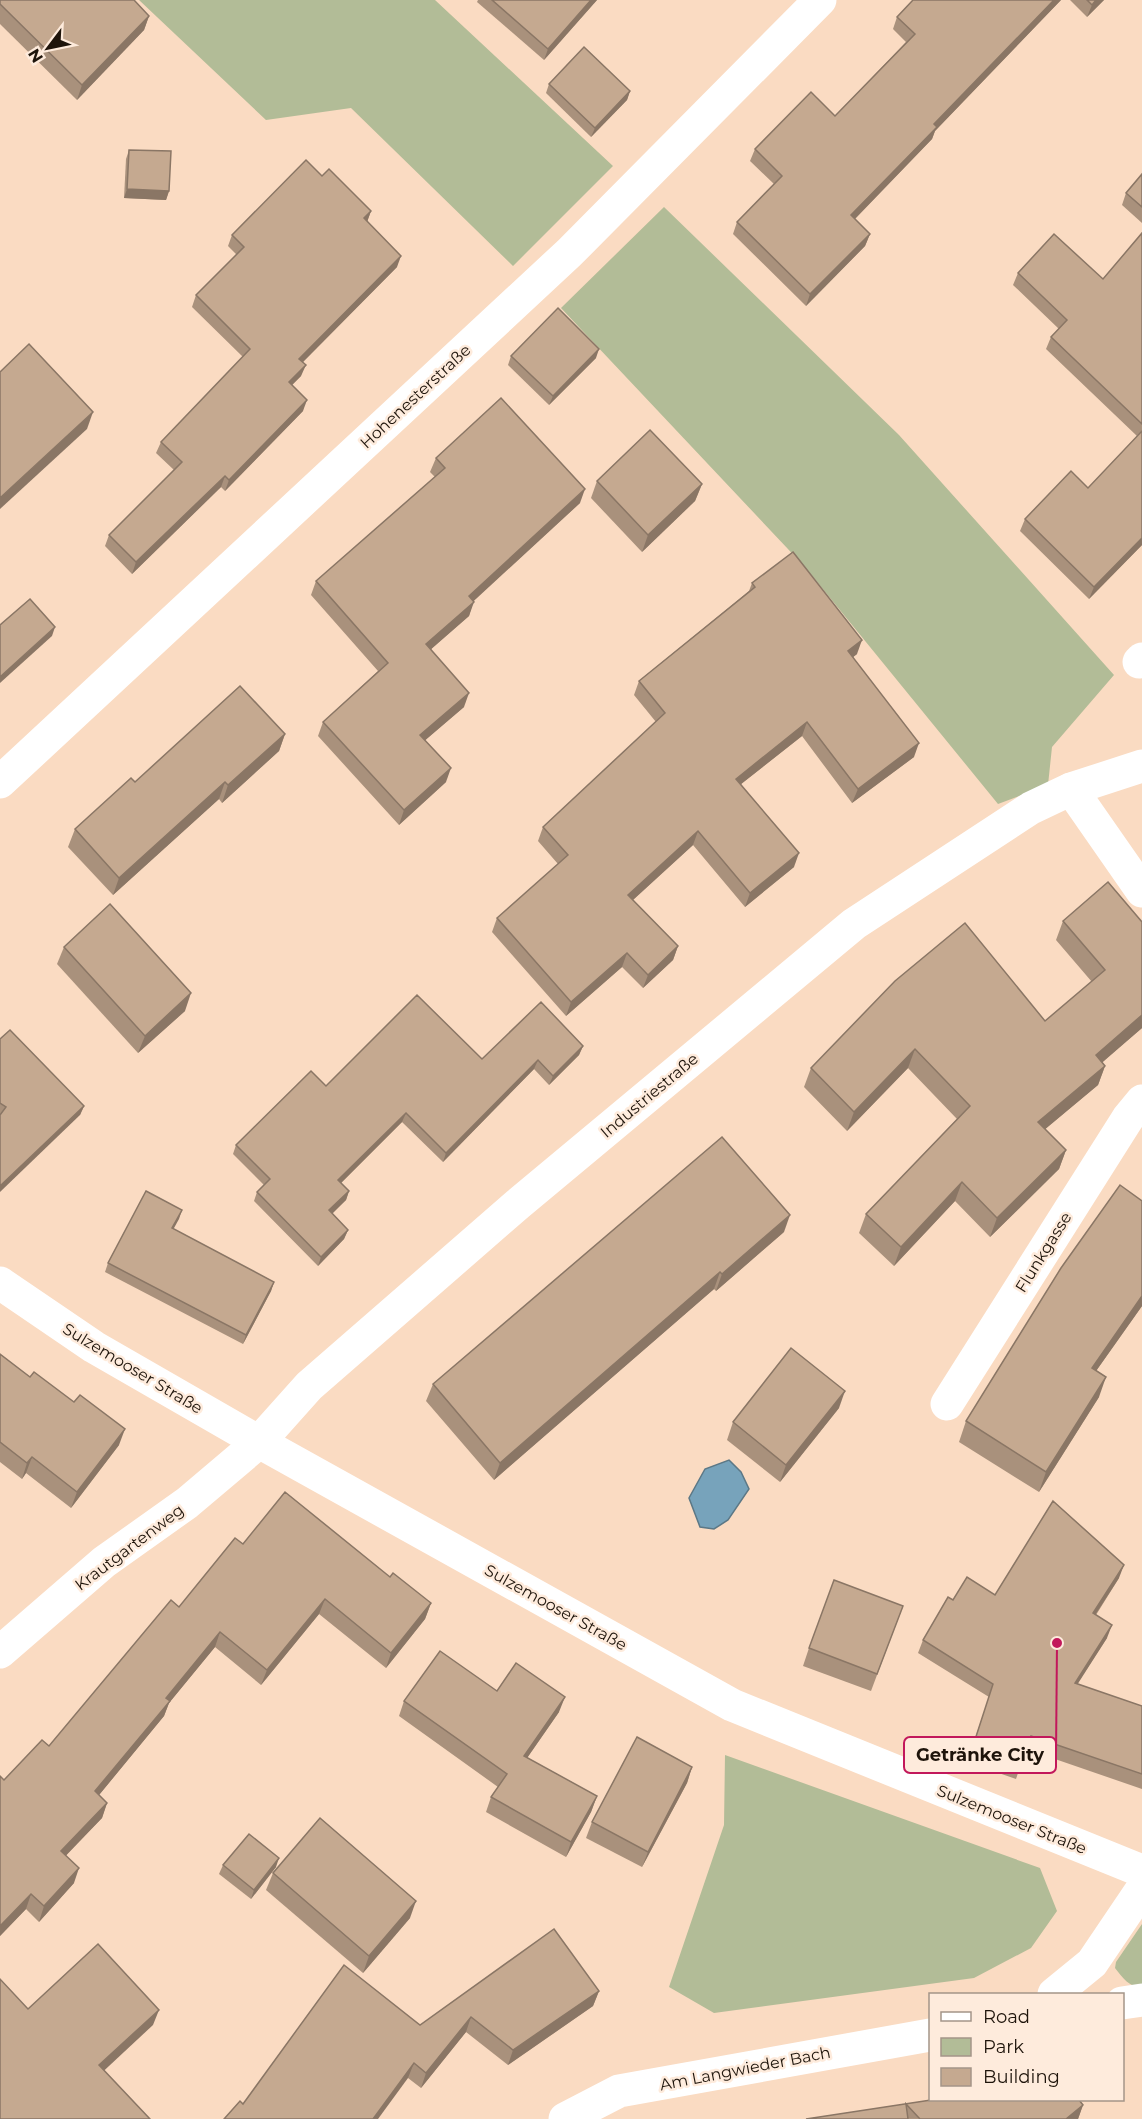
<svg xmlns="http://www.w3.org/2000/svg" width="1142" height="2119" font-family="Montserrat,sans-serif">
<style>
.green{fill:#b2bc97}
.water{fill:#77a3bb;stroke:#5c7886;stroke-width:1.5}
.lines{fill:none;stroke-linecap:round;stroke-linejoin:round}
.street{stroke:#fff;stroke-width:33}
.wall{fill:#a9917c}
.shaded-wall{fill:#8a7665}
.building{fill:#c5a990;stroke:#8a7665;stroke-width:1.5}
.labels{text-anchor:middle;stroke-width:5;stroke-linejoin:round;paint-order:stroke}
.street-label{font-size:16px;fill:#1e140b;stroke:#feebdc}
.leader{fill:none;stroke:#c2185b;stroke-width:2}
.callout-dot{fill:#c2185b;stroke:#feebdc;stroke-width:2}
.callout{fill:#feebdc;stroke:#c2185b;stroke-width:2}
.callout-label{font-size:18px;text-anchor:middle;font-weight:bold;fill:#1e140b}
</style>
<rect width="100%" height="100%" fill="#fadbc2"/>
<g class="green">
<path d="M139 0H435L613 166 513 266 351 108 266 120Z"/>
<path d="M664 207 899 435 1114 675 1052 747 1048 785 998 804 804 566 561 308Z"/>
<path d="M725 1755 1040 1868 1057 1911 1031 1948 974 1978 714 2013 669 1987 724 1825Z"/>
<path d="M1142 1924V1988C1129 1987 1123 1978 1115 1968L1116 1962Z"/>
</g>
<path class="water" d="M729 1460 741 1472 749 1489 728 1520 714 1529 700 1527 689 1498 705 1469Z"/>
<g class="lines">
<g class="street">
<path d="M1139 662 1142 659"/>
<path d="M0 782 569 253 820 0"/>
<path d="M1071 789 1142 891"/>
<path d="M0 1283 94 1347 259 1442 732 1705 1142 1871"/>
<path d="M947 1404 1128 1118 1142 1101"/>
<path d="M0 1652 104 1562 187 1503 259 1442 309 1386 518 1204 854 924 1031 808 1071 789 1142 766"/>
<path d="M1054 1994 1092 1963 1142 1889"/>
<path d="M1122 2003 1142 2000"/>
<path d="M565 2119 619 2091 930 2035"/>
</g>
</g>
<g class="wall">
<path d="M0 0 149 16 144 30 77 100 0 24Z"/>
<path d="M478 0H597L544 60 477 2Z"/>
<path d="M913 0H1061L935 131 932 139 855 219 870 234 865 246 806 306 733 234 737 222 774 184 750 161 755 149 835 116 906 42 893 29 897 17Z"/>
<path d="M1070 0H1104L1087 17Z"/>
<path d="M549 84 630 91 627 100 591 137 546 93Z"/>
<path d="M129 150 169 191 166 200 124 198 126 159Z"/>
<path d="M1142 174V223L1122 205 1126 193Z"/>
<path d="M322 176 371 211 367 222 397 267 303 362 301 376 292 385 303 411 225 491 221 487 132 574 105 546 109 535 174 470 156 453 161 442 243 357 192 307 196 295 237 255 228 246 232 235Z"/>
<path d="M1142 233V545L1089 599 1020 531 1025 519 1088 488 1137 436 1046 349 1051 337 1059 329 1013 285 1018 273 1103 279Z"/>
<path d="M511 356 596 358 549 405 508 365Z"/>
<path d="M436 458 580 503 473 601 469 616 431 649 464 707 425 740 446 782 399 825 318 736 323 722 378 671 311 595 316 581 435 477 430 472Z"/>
<path d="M597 481 702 484 695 501 642 552 591 498Z"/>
<path d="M752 583 857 654 853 657 914 757 852 803 802 736 741 784 794 867 745 907 693 845 633 900 678 946 673 960 643 988 622 967 566 1016 492 932 497 918 558 864 538 841 543 827 656 722 634 695 639 681 749 591Z"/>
<path d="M285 734 279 751 222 803 219 799 113 895 68 847 75 829 135 782Z"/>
<path d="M1063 921 1142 922V1028L1102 1062 1105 1066 1098 1085 1045 1129 1066 1150 1059 1169 990 1237 955 1201 894 1266 859 1233 866 1214 957 1119 908 1068 847 1131 804 1087 811 1068 1045 1021 1092 982 1056 940Z"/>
<path d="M64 947 185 1011 138 1053 57 964Z"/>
<path d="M0 1039 84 1106 80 1115 0 1114Z"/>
<path d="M583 1046 579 1055 549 1085 534 1069 443 1162 402 1122 341 1183 349 1191 346 1200 332 1213 348 1230 344 1239 318 1266 254 1201 257 1192 264 1185 233 1154 236 1145 326 1086Z"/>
<path d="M1142 1201V1306L1096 1371 1099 1397 1039 1492 959 1442 966 1421Z"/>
<path d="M182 1210 173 1229 274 1282 271 1291 243 1344 105 1272 108 1263Z"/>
<path d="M784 1232 716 1291 714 1289 494 1480 426 1401 433 1384Z"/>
<path d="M0 1354 119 1445 71 1508 26 1473 22 1479 0 1462Z"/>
<path d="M839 1408 780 1482 727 1440 733 1422Z"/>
<path d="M243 1544 390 1577 431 1603 425 1619 386 1668 319 1614 261 1685 215 1647 169 1703 164 1716 99 1795 107 1803 102 1818 66 1855 74 1883 39 1922 26 1909 0 1936V1776L4 1780 49 1746 179 1607Z"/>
<path d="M1119 1578 1096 1615 1107 1638 1077 1684 1142 1706V1789L1026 1749 1016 1779 967 1762 989 1697 918 1653 923 1640 995 1595Z"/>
<path d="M903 1606 871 1691 803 1666 809 1648Z"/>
<path d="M497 1691 559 1712 527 1758 597 1796 591 1812 566 1857 486 1812 491 1797 498 1787 399 1716 404 1701Z"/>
<path d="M692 1767 687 1783 642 1867 586 1838 592 1822Z"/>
<path d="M223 1865 276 1867 251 1899 219 1874Z"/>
<path d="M273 1873 410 1918 363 1973 266 1890Z"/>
<path d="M599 1991 593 2006 508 2065 466 2032 421 2088 408 2078 243 2104 420 2025Z"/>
<path d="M931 2100 1083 2105 1078 2119H806Z"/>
</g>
<g class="shaded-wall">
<path d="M591 0H597L544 60 548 49Z"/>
<path d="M1054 0H1061L935 131 932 139 847 227 851 215 934 124Z"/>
<path d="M1096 0H1104L1087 17 1092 5Z"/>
<path d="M149 16 144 30 77 100 82 85Z"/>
<path d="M630 91 627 100 591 137 595 128Z"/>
<path d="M127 189 169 191 166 200 124 198Z"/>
<path d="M371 211 367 222 364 218Z"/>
<path d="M870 234 865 246 806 306 810 294Z"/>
<path d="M401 256 397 267 295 370 299 359Z"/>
<path d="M599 349 596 358 549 405 553 396Z"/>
<path d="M306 365 301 376 284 393 289 382Z"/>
<path d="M307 400 303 411 225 491 229 480Z"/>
<path d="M93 412 87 429 0 509V498Z"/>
<path d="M225 476 221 487 132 574 136 562Z"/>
<path d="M702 484 695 501 642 552 648 535Z"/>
<path d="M585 489 580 503 464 610 469 596Z"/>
<path d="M1142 538V545L1089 599 1094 587Z"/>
<path d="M474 602 469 616 421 658 426 644Z"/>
<path d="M55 627 52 636 0 683V677Z"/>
<path d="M862 640 857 654 843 665 848 651Z"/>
<path d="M469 693 464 707 415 749 420 735Z"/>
<path d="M807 722 802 736 731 792 736 779Z"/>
<path d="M285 734 279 751 222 803 228 785Z"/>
<path d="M919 743 914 757 852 803 858 789Z"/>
<path d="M451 768 446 782 399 825 404 810Z"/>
<path d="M225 782 219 799 113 895 119 878Z"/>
<path d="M698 831 693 845 623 909 628 895Z"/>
<path d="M799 853 794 867 745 907 750 893Z"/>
<path d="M678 946 673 960 643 988 648 975Z"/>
<path d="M627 953 622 967 566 1016 571 1002Z"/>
<path d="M191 993 185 1011 138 1053 145 1036Z"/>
<path d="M1142 1015V1028L1089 1074 1096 1055Z"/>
<path d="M583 1046 579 1055 549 1085 553 1076Z"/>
<path d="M915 1049 908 1068 847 1131 854 1112Z"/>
<path d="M538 1060 534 1069 443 1162 446 1153Z"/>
<path d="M1105 1066 1098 1085 1031 1141 1038 1122Z"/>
<path d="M84 1106 80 1115 0 1192V1186Z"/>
<path d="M406 1113 402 1122 335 1189 338 1180Z"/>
<path d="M1066 1150 1059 1169 990 1237 997 1218Z"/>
<path d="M962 1182 955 1201 894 1266 901 1247Z"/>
<path d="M349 1191 346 1200 326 1220 329 1210Z"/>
<path d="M182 1210 179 1219 169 1237 172 1228Z"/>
<path d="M790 1215 784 1232 716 1291 722 1274Z"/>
<path d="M348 1230 344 1239 318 1266 321 1257Z"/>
<path d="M720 1272 714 1289 494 1480 500 1463Z"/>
<path d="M274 1282 271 1291 243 1344 246 1335Z"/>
<path d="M1142 1296V1306L1084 1388 1092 1368Z"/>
<path d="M1106 1377 1099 1397 1039 1492 1046 1472Z"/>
<path d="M845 1391 839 1408 780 1482 786 1465Z"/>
<path d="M125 1429 119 1445 71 1508 77 1492Z"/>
<path d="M32 1457 26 1473 22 1479 27 1463Z"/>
<path d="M1124 1565 1119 1578 1088 1626 1093 1613Z"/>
<path d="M325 1599 319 1614 261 1685 267 1670Z"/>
<path d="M431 1603 425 1619 386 1668 391 1653Z"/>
<path d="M1112 1625 1107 1638 1070 1696 1075 1683Z"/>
<path d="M220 1632 215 1647 169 1703 164 1716 90 1806 95 1791 166 1698Z"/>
<path d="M565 1697 559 1712 518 1771 524 1756Z"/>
<path d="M692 1767 687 1783 642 1867 648 1852Z"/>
<path d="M597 1796 591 1812 566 1857 571 1842Z"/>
<path d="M107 1803 102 1818 56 1866 61 1851Z"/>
<path d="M279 1858 276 1867 251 1899 254 1890Z"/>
<path d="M79 1868 74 1883 39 1922 44 1906Z"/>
<path d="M31 1894 26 1909 0 1936V1926Z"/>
<path d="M416 1901 410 1918 363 1973 369 1956Z"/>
<path d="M599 1991 593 2006 508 2065 513 2050Z"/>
<path d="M159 2010 153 2025 94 2080 99 2065Z"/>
<path d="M471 2017 466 2032 421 2088 426 2073Z"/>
<path d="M414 2063 408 2078 378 2119H373Z"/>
<path d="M1083 2105 1078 2119H1066Z"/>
</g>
<g class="building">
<path d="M0 0H134L149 16 82 85 0 4Z"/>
<path d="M492 0H591L548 49Z"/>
<path d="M913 0H1054L934 124 937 127 851 215 870 234 810 294 737 222 782 176 755 149 811 92 835 116 915 34 897 17Z"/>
<path d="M1087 0H1096L1092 5Z"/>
<path d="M584 47 630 91 595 128 549 84Z"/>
<path d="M129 150 171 151 169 191 127 189Z"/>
<path d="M306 160 322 176 329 169 371 211 364 218 401 256 299 359 306 365 289 382 307 400 229 480 225 476 136 562 109 535 182 462 161 442 250 349 196 295 244 247 232 235Z"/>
<path d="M1142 174V207L1126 193Z"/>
<path d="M1142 233V424L1051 337 1067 320 1018 273 1054 234 1103 279Z"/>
<path d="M558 308 599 349 553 396 511 356Z"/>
<path d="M29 344 93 412 0 498V372Z"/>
<path d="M501 398 585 489 469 596 474 602 426 644 469 693 420 735 451 768 404 810 323 722 388 663 316 581 445 468 436 458Z"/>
<path d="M650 430 702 484 648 535 597 481Z"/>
<path d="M1142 431V538L1094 587 1025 519 1071 471 1088 488Z"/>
<path d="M793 552 862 640 848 651 919 743 858 789 807 722 736 779 799 853 750 893 698 831 628 895 678 946 648 975 627 953 571 1002 497 918 568 855 543 827 665 713 639 681 755 587 752 583Z"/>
<path d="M30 599 55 627 0 677V625Z"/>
<path d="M240 686 285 734 228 785 225 782 119 878 75 829 131 778 135 782Z"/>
<path d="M1108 882 1142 922V1015L1096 1055 1105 1066 1038 1122 1066 1150 997 1218 962 1182 901 1247 866 1214 970 1106 915 1049 854 1112 811 1068 895 981 965 923 1045 1021 1105 970 1063 921Z"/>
<path d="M110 904 191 993 145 1036 64 947Z"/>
<path d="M417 995 482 1059 541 1002 583 1046 553 1076 538 1060 446 1153 406 1113 338 1180 349 1191 329 1210 348 1230 321 1257 257 1192 270 1179 236 1145 311 1071 326 1086Z"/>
<path d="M10 1030 84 1106 0 1186V1115L6 1107 0 1103V1039Z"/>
<path d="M722 1137 790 1215 722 1274 720 1272 500 1463 433 1384Z"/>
<path d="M1120 1185 1142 1201V1296L1092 1368 1106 1377 1046 1472 966 1421 1061 1268Z"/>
<path d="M146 1191 182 1210 172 1228 274 1282 246 1335 108 1263Z"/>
<path d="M791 1348 845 1391 786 1465 733 1422Z"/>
<path d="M0 1354 30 1377 34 1372 74 1402 80 1395 125 1429 77 1492 32 1457 27 1463 0 1442Z"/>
<path d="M285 1492 390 1577 393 1573 431 1603 391 1653 325 1599 267 1670 220 1632 166 1698 170 1701 95 1791 107 1803 61 1851 79 1868 44 1906 31 1894 0 1926V1776L4 1780 42 1740 49 1746 171 1600 179 1607 235 1538 243 1544Z"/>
<path d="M1053 1501 1124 1565 1093 1613 1112 1625 1075 1683 1142 1706V1774L1031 1736 1021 1766 972 1749 993 1684 923 1640 948 1597 953 1600 967 1577 995 1595Z"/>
<path d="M834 1580 903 1606 877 1674 809 1648Z"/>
<path d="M440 1651 497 1691 516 1663 565 1697 524 1756 597 1796 571 1842 491 1797 507 1774 404 1701Z"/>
<path d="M637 1737 692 1767 648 1852 592 1822Z"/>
<path d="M320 1818 416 1901 369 1956 273 1873Z"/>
<path d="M249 1834 279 1858 254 1890 223 1865Z"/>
<path d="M554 1929 599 1991 513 2050 471 2017 426 2073 414 2063 373 2119H224L240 2101 243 2104 344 1965 420 2025Z"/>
<path d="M98 1944 159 2010 99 2065 150 2119H0V1979L28 2009Z"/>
<path d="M931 2100H1079L1083 2105 1066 2119H920L906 2104 908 2119H806Z"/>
</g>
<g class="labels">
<g class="street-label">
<text transform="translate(415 396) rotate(-43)" y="6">Hohenesterstraße</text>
<text transform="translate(649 1095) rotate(-40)" y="6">Industriestraße</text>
<text transform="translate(1043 1252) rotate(-58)" y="6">Flunkgasse</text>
<text transform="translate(133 1368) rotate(31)" y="6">Sulzemooser Straße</text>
<text transform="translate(129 1547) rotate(-37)" y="6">Krautgartenweg</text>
<text transform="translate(556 1607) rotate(29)" y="6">Sulzemooser Straße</text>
<text transform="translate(1012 1819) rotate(22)" y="6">Sulzemooser Straße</text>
<text transform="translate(745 2068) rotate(-11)" y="6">Am Langwieder Bach</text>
</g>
</g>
<path class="leader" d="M1057 1643L1056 1755"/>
<circle class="callout-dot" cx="1057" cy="1643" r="6"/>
<rect class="callout" x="904" y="1737" width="152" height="36" rx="6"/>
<g class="callout-label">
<text x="980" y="1761">Getränke City</text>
</g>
<rect x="929" y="1993" width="195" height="108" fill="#feebdc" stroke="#a49588" stroke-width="1.5"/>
<rect x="941" y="2012" width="30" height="9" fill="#ffffff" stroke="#a49588" stroke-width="1.5"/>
<text x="983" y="2023" font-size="18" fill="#1e140b">Road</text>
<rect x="941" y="2038" width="30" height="18" fill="#b2bc97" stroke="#a49588" stroke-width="1.5"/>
<text x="983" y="2053" font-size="18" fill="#1e140b">Park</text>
<rect x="941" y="2068" width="30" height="18" fill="#c5a990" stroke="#a49588" stroke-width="1.5"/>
<text x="983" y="2083" font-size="18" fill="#1e140b">Building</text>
<g transform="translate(48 48) rotate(238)" stroke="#feebdc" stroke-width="4.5" paint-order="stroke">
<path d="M0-4.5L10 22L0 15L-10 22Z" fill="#1e140b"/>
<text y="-9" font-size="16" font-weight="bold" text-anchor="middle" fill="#1e140b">N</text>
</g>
</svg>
